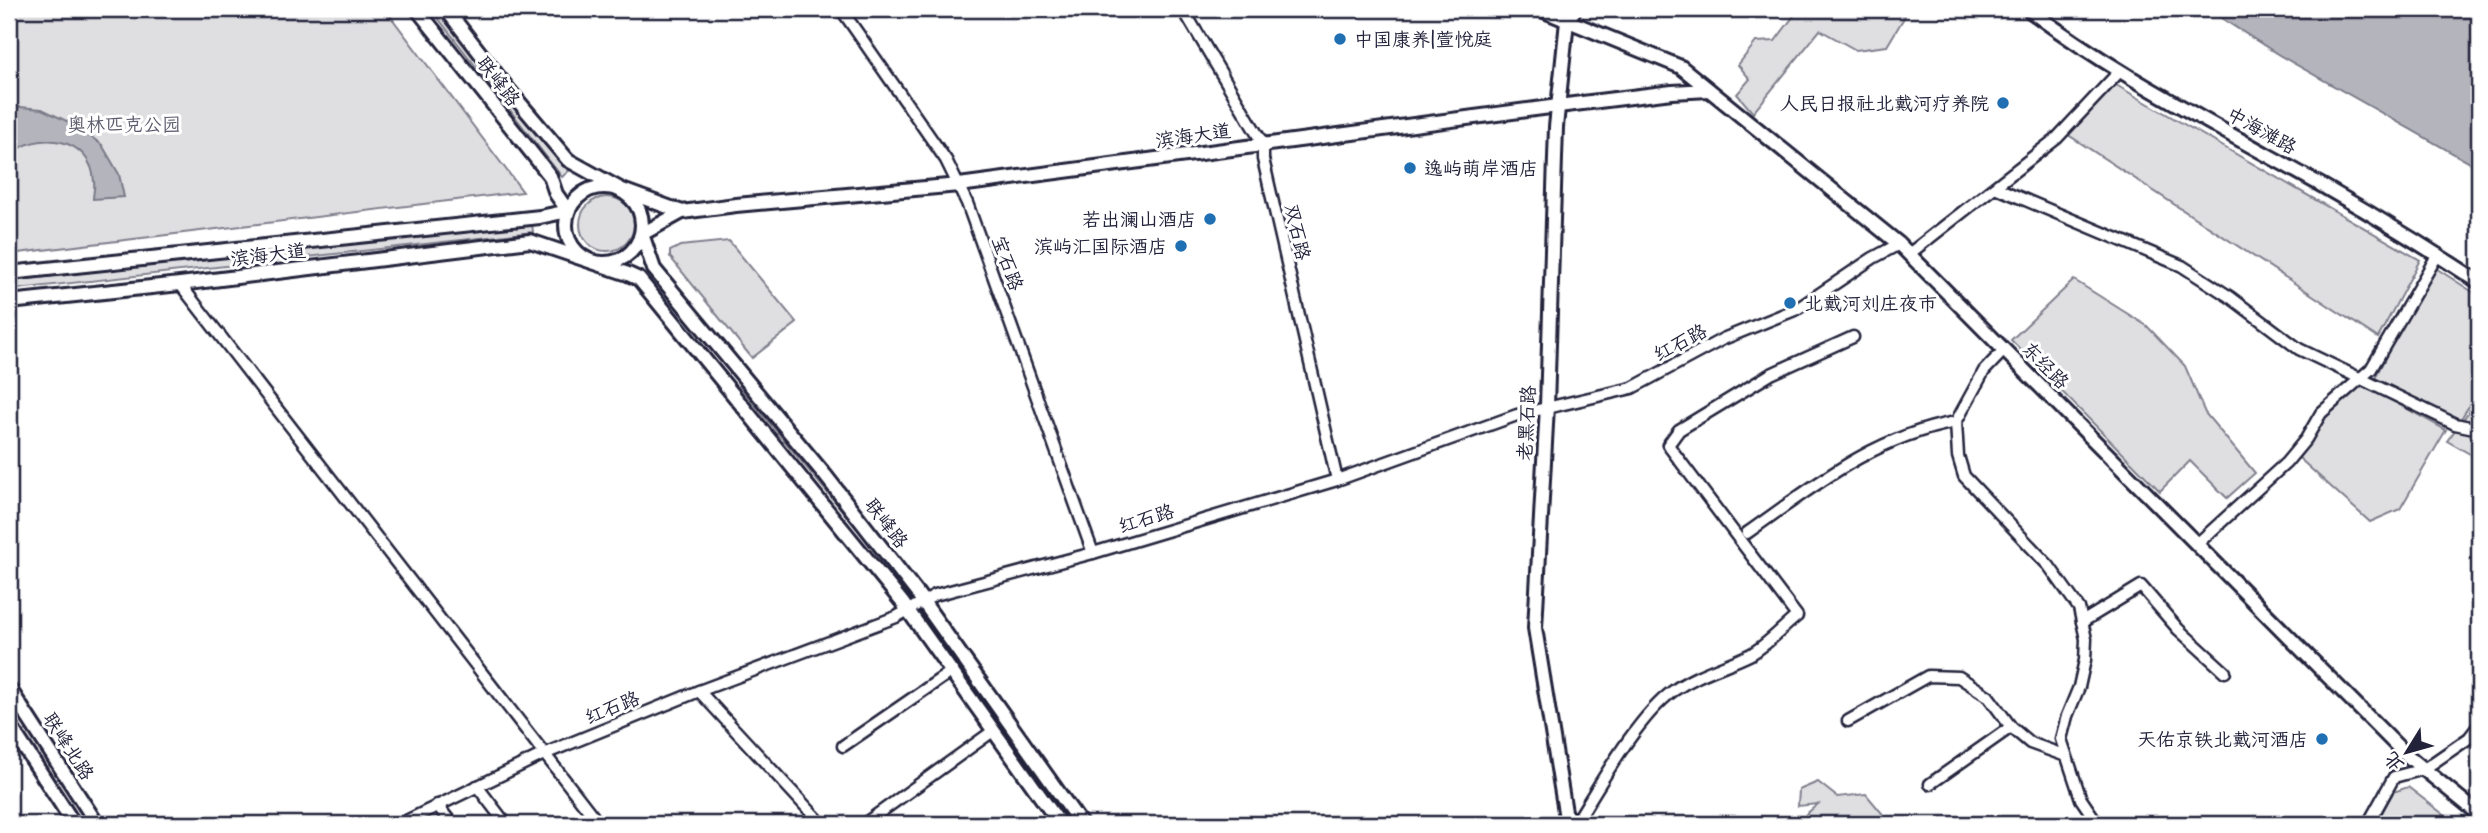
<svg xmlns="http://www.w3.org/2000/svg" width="2488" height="833" font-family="'Shantell Sans','LXGW WenKai TC',sans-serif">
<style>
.green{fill:#dfdfe2;stroke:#80808e;stroke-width:2}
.water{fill:#b4b4bc;stroke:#7a7a88;stroke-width:2}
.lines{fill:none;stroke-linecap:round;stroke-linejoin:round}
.minor-casing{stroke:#22223b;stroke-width:15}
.major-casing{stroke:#22223b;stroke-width:18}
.minor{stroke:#fff;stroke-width:10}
.major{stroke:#fff;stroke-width:12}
.poi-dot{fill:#1f6fb2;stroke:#fff;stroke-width:2.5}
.labels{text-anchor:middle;stroke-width:6;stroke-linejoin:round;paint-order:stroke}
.poi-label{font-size:19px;fill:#22223b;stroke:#fff;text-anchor:end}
.street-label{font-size:19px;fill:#22223b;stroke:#fff}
.park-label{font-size:19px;fill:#5b5b6d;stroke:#fff}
</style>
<rect width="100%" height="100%" fill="#fff"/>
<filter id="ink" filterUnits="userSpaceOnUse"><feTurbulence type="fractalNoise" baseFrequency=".0143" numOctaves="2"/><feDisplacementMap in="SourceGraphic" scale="14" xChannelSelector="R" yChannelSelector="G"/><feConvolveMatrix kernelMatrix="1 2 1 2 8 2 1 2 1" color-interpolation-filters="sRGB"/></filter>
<g filter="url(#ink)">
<g class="green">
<path d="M9 9H385L523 192 9 254Z"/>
<path d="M431 9H439L498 85 570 170 562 177Z"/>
<path d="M1799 9H1890L1905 16 1887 46 1856 50 1820 30 1753 113 1737 94 1750 79 1738 65 1756 42 1775 41Z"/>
<path d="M2116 85 2420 260 2378 338 2067 134Z"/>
<circle cx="607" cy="224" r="27"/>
<path d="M532 223 533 232 9 290V281Z"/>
<path d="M729 241 797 323 752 358 670 257V251L680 246Z"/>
<path d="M2431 265 2479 296V352L2472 364C2487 387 2471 401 2459 422L2375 378Z"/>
<path d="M2074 280 2147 326 2185 366 2205 413 2255 473 2227 498 2190 461 2160 491 2011 340Z"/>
<path d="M743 383 862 529 905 587 902 589 859 531 739 386Z"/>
<path d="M2360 383 2446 430 2400 509 2370 522 2299 458 2323 419Z"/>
<path d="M2479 398V459L2447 441Z"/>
<path d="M927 616 1076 824H1070L923 618Z"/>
<path d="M28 729 90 824H80L22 733Z"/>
<path d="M1818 782 1837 797 1866 794 1891 824H1808L1805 815 1818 804 1798 806 1799 790Z"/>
<path d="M2408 787 2456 824H2376L2393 792Z"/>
</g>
<g class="water">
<path d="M2207 9H2479V168L2279 55Z"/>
<path d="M9 106 42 109 75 125 102 145 119 174 124 197 93 199C93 194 95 188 94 182 92 137 37 129 9 156Z"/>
</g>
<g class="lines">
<g class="minor-casing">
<g id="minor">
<path d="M841 9 946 160 967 203 1093 553"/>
<path d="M1183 9 1263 144V159L1337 480"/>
<path d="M1567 21 1577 9"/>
<path d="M1997 188 2182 266 2230 297 2299 349 2455 424 2479 429"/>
<path d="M1909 254 2057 138 2119 72"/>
<path d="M180 284 599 824"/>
<path d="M2004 350 1984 371 1956 422 1958 456 1964 476 2049 566 2079 608 2086 639 2085 660 2079 687 2067 716 2061 739 2081 799 2098 824"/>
<path d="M1747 533C1814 486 1873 437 1956 422"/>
<path d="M2197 544 2286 463 2306 439 2321 413 2371 369 2438 254"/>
<path d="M2082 622 2141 586 2178 629 2225 672"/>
<path d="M699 691 822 824"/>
<path d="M1848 721 1928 676 1959 677 1988 696 2011 727 2030 743 2066 756"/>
<path d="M843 746 952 671"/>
<path d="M1930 784 2011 727"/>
<path d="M477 786 506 824"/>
<path d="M437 805 452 824"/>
<path d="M400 824 544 754 699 691 896 617 935 595 1093 553 1337 480 1517 415 1632 388 1723 339 1797 309 1873 258 1899 244"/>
<path d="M864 824 993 731"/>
<path d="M1575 824C1599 786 1637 717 1673 691 1698 673 1725 667 1751 654 1767 645 1782 628 1797 616L1668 445 1679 430 1771 374 1853 337"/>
<path d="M2368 824 2394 777 2424 769 2469 738 2479 725"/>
</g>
</g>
<g class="major-casing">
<g id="major">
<path d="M446 9 508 89 568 160 622 190 682 212"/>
<path d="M1539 9 1681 67 1899 244 2404 753 2479 814"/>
<path d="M2028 9C2104 66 2187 110 2269 156 2341 195 2411 237 2479 282"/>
<circle cx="604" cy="225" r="38"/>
<path d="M9 273 540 217 568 211 556 194 550 176 417 9"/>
<path d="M9 302 180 284 530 241 628 274 639 279 902 602 1060 824"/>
<path d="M9 688 97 824"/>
<path d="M9 724 74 824"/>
<path d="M1081 824 917 593 825 475 654 269 642 234 682 212 736 205 959 185 1558 106 1672 92 1709 90"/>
<path d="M1567 824 1535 628 1547 406 1556 127 1567 21"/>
</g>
</g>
<use href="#minor" class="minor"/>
<use href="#major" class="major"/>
</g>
</g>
<g class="poi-dot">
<circle cx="1340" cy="39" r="7"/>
<circle cx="2003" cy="103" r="7"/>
<circle cx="1410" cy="168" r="7"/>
<circle cx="1210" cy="219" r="7"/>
<circle cx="1181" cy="246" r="7"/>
<circle cx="1790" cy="303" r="7"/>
<circle cx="2322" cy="739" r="7"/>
</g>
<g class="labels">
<g class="poi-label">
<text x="1354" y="46" text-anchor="start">中国康养|萱悦庭</text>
<text x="1989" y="110">人民日报社北戴河疗养院</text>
<text x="1424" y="175" text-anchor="start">逸屿萌岸酒店</text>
<text x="1196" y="226">若出澜山酒店</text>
<text x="1167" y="253">滨屿汇国际酒店</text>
<text x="1804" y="310" text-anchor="start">北戴河刘庄夜市</text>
<text x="2308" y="746">天佑京铁北戴河酒店</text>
</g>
<g class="street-label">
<text transform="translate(499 81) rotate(52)" y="7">联峰路</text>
<text transform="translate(2262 130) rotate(29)" y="7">中海滩路</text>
<text transform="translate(1193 135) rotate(-8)" y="7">滨海大道</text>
<text transform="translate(1298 232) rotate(77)" y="7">双石路</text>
<text transform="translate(268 254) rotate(-7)" y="7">滨海大道</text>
<text transform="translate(1008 263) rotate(70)" y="7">宝石路</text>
<text transform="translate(1680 342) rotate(-28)" y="7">红石路</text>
<text transform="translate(2046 365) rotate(45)" y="7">东经路</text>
<text transform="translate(1526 423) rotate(-87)" y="7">老黑石路</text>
<text transform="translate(1146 518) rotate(-17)" y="7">红石路</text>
<text transform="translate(887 523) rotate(52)" y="7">联峰路</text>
<text transform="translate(612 707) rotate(-22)" y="7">红石路</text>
<text transform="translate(69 746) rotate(57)" y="7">联峰北路</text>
</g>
<g class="park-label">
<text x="124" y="131">奥林匹克公园</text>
</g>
</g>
<rect width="2488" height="833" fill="none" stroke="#fff" stroke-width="35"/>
<rect x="18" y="18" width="2453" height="798" fill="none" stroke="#22223b" stroke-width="2.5" filter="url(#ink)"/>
<g transform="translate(2407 752) rotate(233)" stroke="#ffffff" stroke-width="5" paint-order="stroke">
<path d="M0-5L12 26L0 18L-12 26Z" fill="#22223b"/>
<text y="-10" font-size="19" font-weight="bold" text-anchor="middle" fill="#22223b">北</text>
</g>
</svg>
